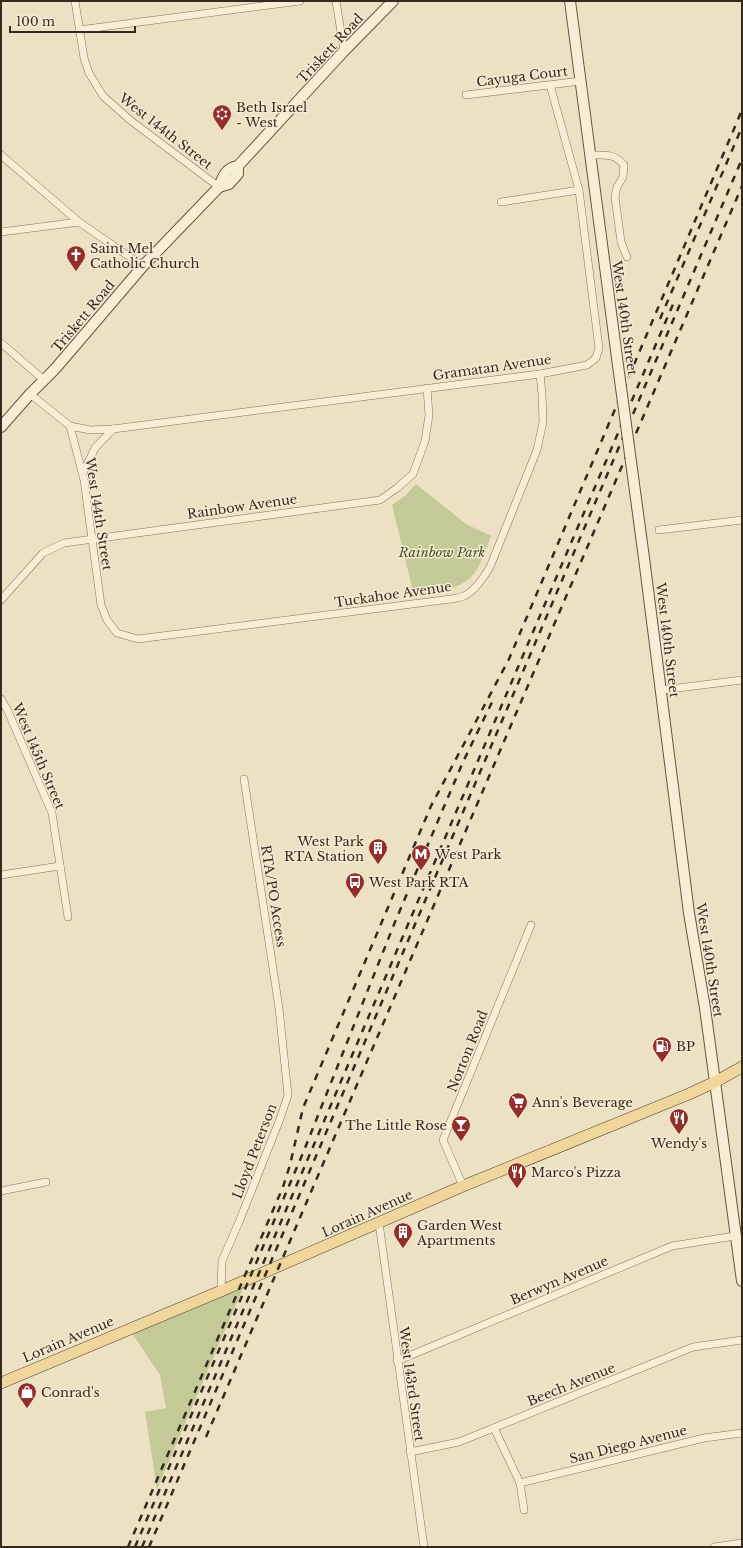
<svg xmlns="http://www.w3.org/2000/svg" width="743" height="1548" font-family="'Libre Baskerville',serif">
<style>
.green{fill:#c3ca97}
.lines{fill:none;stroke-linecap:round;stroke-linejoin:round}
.street-casing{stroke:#86725b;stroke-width:8}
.secondary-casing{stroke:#67543e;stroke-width:12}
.primary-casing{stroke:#53412f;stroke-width:12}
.street{stroke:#f7eed6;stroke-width:7}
.secondary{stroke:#f7eed6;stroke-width:10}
.primary{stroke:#eed69c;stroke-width:11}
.rail{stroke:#362a1e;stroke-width:2.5;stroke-dasharray:7 7;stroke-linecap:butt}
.secondary-bridge-casing{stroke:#67543e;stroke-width:12;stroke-linecap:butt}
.secondary-bridge{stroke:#f7eed6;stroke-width:10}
.labels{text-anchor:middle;stroke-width:3;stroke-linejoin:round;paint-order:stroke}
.street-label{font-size:13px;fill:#362a1e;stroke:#f4ebd2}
.poi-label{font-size:13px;fill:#362a1e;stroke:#f4ebd2;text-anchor:start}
.park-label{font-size:13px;font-style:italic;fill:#465225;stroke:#f4ebd2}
</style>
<rect width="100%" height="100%" fill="#ece1c3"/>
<g class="green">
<path d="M416 484 466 524 491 536C486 548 482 561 476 571 462 591 437 592 414 595L392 505 406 495Z"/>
<path d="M243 1288 157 1489 145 1412 166 1408 160 1375 132 1333Z"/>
</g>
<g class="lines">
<g class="street-casing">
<g id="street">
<path d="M75 1 84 58 89 73 103 96 130 120 219 187"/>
<path d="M336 1 344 51"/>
<path d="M79 30 300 1"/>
<path d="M466 95 581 81"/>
<path d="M1 155 79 222 143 266"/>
<path d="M590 155C606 155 613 153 624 165L623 177 617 187 615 197 621 242 627 257"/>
<path d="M501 202 579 190"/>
<path d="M1 232 79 222"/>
<path d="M1 343 44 380"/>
<path d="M30 394 70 426 90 430 113 429 540 374 587 365 596 358 599 348 579 190 550 85"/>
<path d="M70 426 84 480 101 605 107 620 117 633 138 639 451 599C455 598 460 598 464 596 475 591 484 577 490 567L537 450 543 422 542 394 540 374"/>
<path d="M83 473 95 448 113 429"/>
<path d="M659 530 742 520"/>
<path d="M1 600 43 553 64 543 380 500 397 488 413 474 425 441 429 415 427 388"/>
<path d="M662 690 742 680"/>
<path d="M1 699 7 709 52 813 68 917"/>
<path d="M1 875 60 866"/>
<path d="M463 1186 443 1140 531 925"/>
<path d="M1 1191 46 1182"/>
<path d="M379 1223 424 1547"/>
<path d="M221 1291 222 1261 239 1222 280 1119 288 1095 279 1008 244 779"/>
<path d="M397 1361 672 1246 735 1236"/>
<path d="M494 1428 520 1483 524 1510"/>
<path d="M410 1452 459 1442 693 1347 742 1340"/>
<path d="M520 1483 704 1438 742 1433"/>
<path d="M714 1547 742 1543"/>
</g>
</g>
<g class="secondary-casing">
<g id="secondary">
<path d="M570 1 617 358"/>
<path d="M219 187 229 184 238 174V166"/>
<path d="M1 427 30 394 55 369 143 266 219 187C223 176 226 168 238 166L344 51 393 1"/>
<path d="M644 558 689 913 705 1008 742 1281"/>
</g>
</g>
<g class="primary-casing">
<path id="primary" d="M1 1383 221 1291 463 1186 689 1094 715 1082 742 1067"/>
</g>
<use href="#street" class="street"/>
<use href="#secondary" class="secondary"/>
<use href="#primary" class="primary"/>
<g class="rail">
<path d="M660 319 742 127"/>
<path d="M206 1437 742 186"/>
<path d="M128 1547 283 1187 290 1165 303 1108 431 806 509 659 742 110"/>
<path d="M135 1547 303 1153 395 922 463 762 495 696"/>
<path d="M142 1547 674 302"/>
<path d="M149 1547 742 159"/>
</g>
<g class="secondary-bridge-casing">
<path id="secondary-bridge" d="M617 358 644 558"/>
</g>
<use href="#secondary-bridge" class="secondary-bridge"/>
</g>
<defs>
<g id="synagogue-pin" transform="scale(1)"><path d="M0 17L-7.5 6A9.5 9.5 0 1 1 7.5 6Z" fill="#922f2d" stroke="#f4ebd2"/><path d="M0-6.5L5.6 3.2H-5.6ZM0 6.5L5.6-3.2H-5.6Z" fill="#fff"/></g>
<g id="church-pin" transform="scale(1)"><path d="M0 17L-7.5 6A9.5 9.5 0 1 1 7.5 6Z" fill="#922f2d" stroke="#f4ebd2"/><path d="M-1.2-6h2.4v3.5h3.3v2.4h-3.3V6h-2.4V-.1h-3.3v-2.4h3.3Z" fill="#fff"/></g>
<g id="building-pin" transform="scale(1)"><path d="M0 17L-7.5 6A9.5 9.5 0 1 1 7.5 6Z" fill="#922f2d" stroke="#f4ebd2"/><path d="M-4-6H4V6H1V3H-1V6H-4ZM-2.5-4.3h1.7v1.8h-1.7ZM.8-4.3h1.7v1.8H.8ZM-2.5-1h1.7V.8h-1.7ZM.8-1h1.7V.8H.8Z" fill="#fff"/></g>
<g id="metro-pin" transform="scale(1)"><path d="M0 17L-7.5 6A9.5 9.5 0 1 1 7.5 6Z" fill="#922f2d" stroke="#f4ebd2"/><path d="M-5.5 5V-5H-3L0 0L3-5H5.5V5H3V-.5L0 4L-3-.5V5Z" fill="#fff"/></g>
<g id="bus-pin" transform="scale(1)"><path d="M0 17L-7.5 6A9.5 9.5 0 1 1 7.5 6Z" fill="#922f2d" stroke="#f4ebd2"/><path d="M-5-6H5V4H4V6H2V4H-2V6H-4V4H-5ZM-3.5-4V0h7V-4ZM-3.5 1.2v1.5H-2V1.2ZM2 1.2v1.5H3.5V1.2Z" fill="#fff"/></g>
<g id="fuel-pin" transform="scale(1)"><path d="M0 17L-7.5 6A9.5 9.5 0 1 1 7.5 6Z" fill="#922f2d" stroke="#f4ebd2"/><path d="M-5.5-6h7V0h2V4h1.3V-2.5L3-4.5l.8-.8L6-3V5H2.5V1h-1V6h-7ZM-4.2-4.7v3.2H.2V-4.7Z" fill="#fff"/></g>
<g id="supermarket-pin" transform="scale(1)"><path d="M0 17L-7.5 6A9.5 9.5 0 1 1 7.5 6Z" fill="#922f2d" stroke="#f4ebd2"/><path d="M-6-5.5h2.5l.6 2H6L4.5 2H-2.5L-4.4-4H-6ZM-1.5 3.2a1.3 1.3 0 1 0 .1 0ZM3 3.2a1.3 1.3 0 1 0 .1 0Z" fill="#fff"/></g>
<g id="restaurant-pin" transform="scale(1)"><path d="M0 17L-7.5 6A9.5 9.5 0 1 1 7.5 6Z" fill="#922f2d" stroke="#f4ebd2"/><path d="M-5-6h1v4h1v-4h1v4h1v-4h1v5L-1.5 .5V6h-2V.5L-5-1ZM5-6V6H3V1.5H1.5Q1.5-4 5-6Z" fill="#fff"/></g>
<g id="bar-pin" transform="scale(1)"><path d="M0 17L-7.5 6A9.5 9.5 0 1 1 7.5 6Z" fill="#922f2d" stroke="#f4ebd2"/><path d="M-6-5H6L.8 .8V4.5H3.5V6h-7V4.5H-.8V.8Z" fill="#fff"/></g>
<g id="shop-pin" transform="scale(1)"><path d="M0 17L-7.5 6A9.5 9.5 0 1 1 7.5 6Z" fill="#922f2d" stroke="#f4ebd2"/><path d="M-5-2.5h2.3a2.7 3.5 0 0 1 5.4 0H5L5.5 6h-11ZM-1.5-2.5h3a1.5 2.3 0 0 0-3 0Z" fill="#fff"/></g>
</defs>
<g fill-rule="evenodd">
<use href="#synagogue-pin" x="222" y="114"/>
<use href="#church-pin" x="76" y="255"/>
<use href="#building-pin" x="378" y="848"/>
<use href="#metro-pin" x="421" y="854"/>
<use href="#bus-pin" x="355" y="882"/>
<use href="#fuel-pin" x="662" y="1046"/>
<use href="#supermarket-pin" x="518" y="1102"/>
<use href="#restaurant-pin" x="679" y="1118"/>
<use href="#bar-pin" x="461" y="1125"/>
<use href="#restaurant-pin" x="517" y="1172"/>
<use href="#building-pin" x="403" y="1232"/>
<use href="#shop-pin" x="27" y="1392"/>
</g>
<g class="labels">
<g class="street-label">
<text transform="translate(330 48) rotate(-47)" y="5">Triskett Road</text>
<text transform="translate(522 76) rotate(-7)" y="5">Cayuga Court</text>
<text transform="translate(166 131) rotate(38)" y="5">West 144th Street</text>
<text transform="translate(83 316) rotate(-50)" y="5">Triskett Road</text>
<text transform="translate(625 318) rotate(82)" y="5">West 140th Street</text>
<text transform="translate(492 367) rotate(-8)" y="5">Gramatan Avenue</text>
<text transform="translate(242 506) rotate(-8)" y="5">Rainbow Avenue</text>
<text transform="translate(99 514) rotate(81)" y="5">West 144th Street</text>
<text transform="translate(393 594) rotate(-8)" y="5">Tuckahoe Avenue</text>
<text transform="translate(668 640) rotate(83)" y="5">West 140th Street</text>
<text transform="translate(39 756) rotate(67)" y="5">West 145th Street</text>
<text transform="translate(274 896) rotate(81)" y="5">RTA/PO Access</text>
<text transform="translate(710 960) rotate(81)" y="5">West 140th Street</text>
<text transform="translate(467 1051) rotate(-68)" y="5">Norton Road</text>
<text transform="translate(254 1151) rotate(-69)" y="5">Lloyd Peterson</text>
<text transform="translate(367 1213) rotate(-24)" y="5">Lorain Avenue</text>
<text transform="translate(559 1280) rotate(-23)" y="5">Berwyn Avenue</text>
<text transform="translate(68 1339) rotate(-23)" y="5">Lorain Avenue</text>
<text transform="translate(412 1384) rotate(82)" y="5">West 143rd Street</text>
<text transform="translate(571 1384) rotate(-22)" y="5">Beech Avenue</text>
<text transform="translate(628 1444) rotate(-14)" y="5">San Diego Avenue</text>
</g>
<g class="poi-label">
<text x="236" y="112">Beth Israel<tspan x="236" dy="15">- West</tspan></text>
<text x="90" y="253">Saint Mel<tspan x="90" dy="15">Catholic Church</tspan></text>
<text x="364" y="846" text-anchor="end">West Park<tspan x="364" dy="15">RTA Station</tspan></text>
<text x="435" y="859">West Park</text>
<text x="369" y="887">West Park RTA</text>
<text x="676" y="1051">BP</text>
<text x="532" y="1107">Ann's Beverage</text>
<text x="447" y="1130" text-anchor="end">The Little Rose</text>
<text x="679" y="1148" text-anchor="middle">Wendy's</text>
<text x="531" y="1177">Marco's Pizza</text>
<text x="417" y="1230">Garden West<tspan x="417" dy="15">Apartments</tspan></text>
<text x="41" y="1397">Conrad's</text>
</g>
<g class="park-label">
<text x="442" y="557">Rainbow Park</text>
</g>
</g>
<rect width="743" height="1548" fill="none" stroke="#362a1e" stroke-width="4"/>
<path d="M10 26v6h125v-6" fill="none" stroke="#362a1e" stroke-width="2"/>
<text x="16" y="26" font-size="12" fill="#362a1e" stroke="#f4ebd2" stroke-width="3" paint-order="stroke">100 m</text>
</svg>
